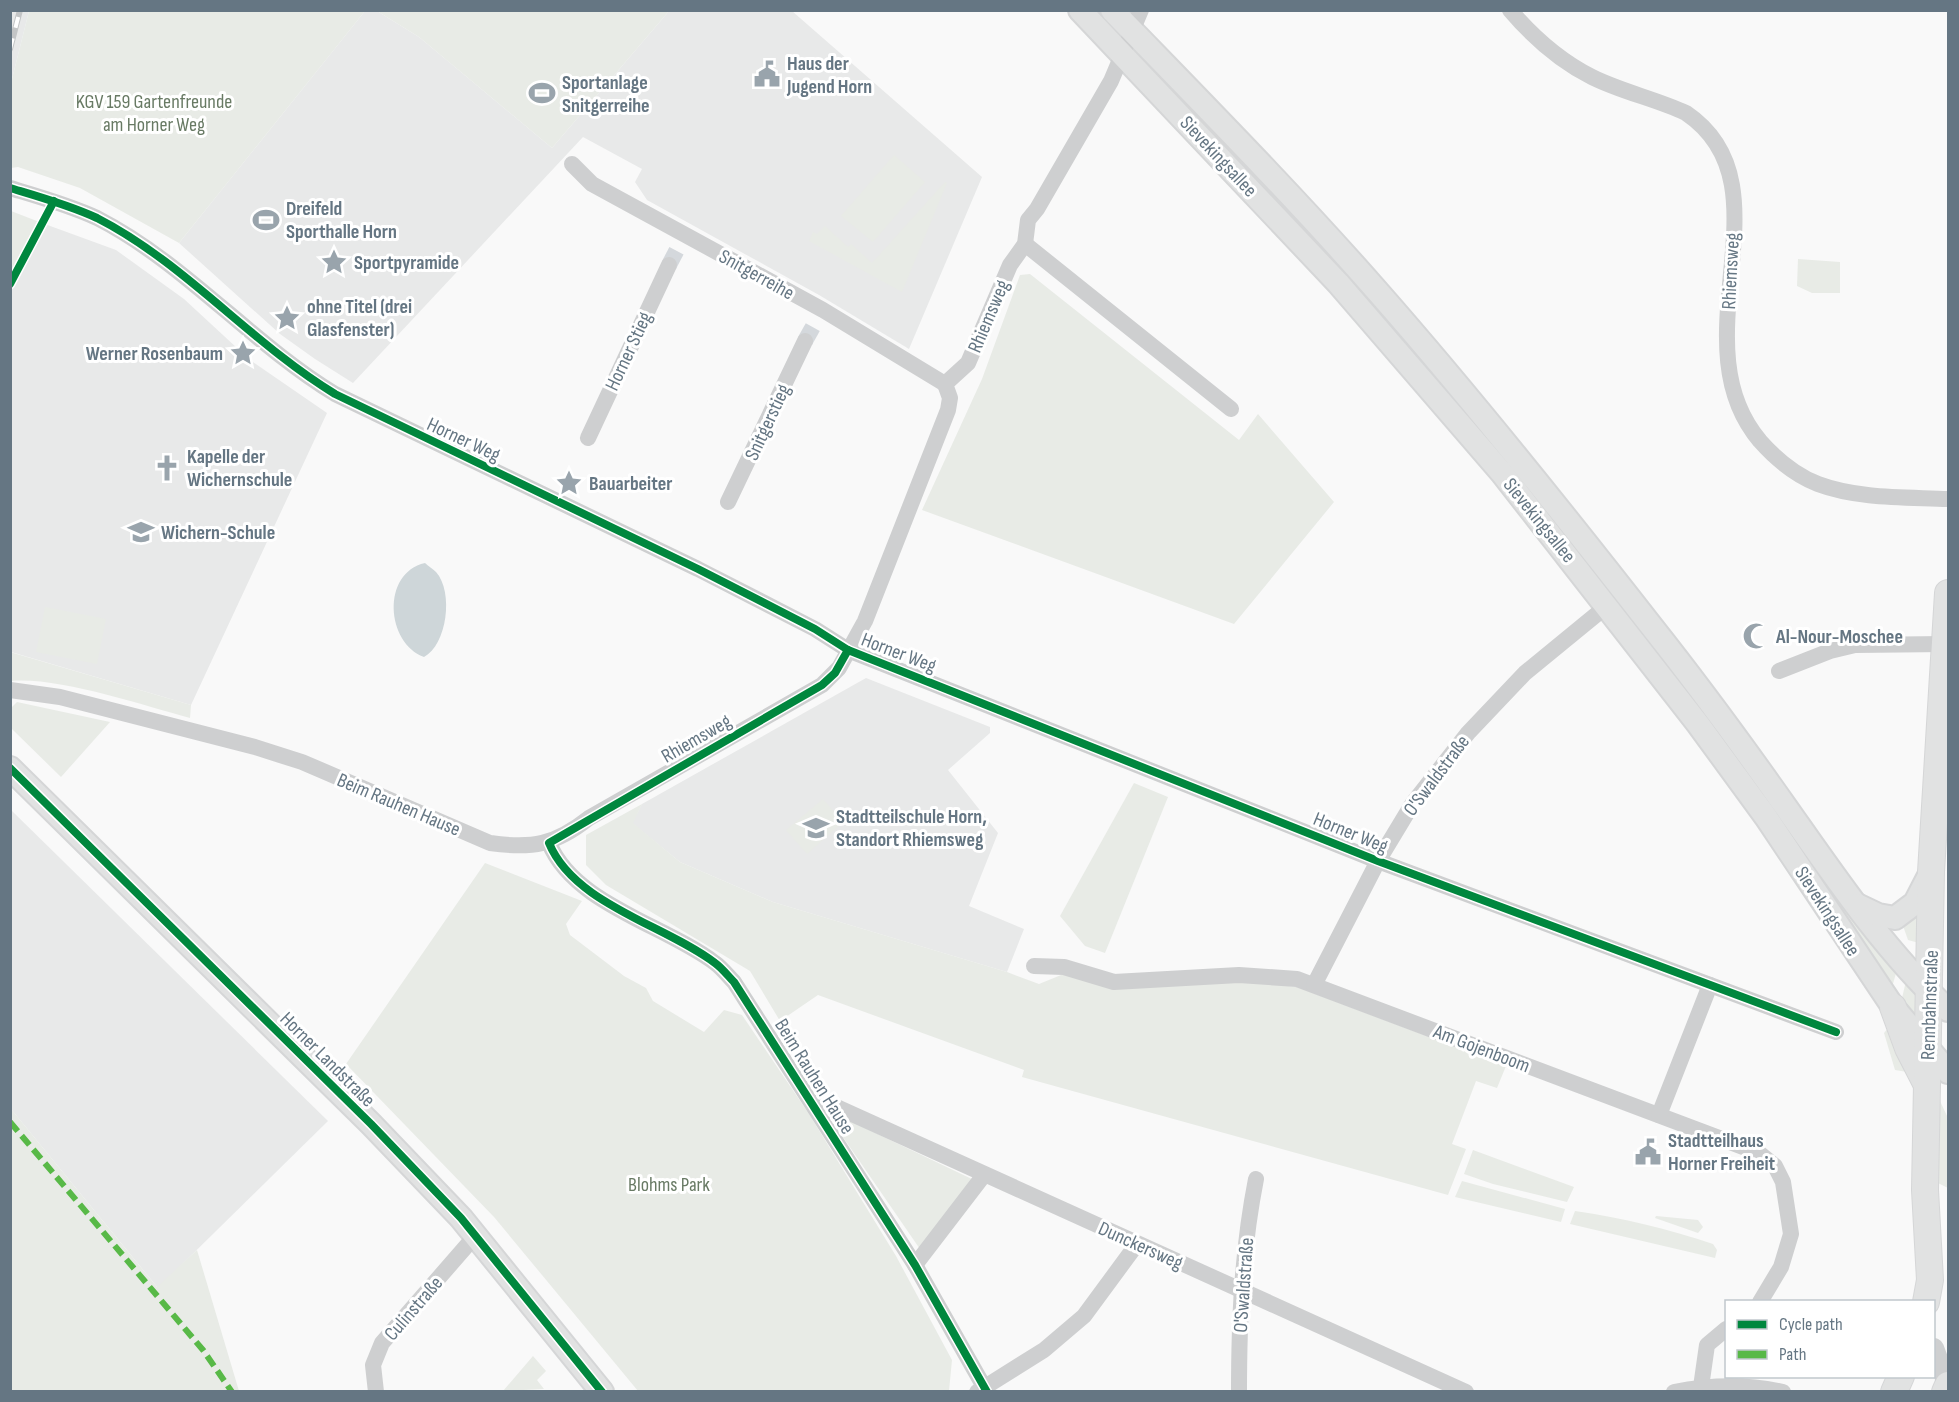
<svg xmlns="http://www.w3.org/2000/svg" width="1959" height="1402" font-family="'Sofia Sans Condensed',sans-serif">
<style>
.built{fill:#e8e9e9}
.green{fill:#e8ebe6}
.water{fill:#ced6d9}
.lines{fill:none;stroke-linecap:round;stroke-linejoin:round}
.minor-tunnel{stroke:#d4d8dc;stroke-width:16;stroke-dasharray:16 8;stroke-linecap:butt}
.secondary-casing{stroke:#d5d6d7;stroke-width:26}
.primary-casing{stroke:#d5d6d7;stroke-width:28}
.minor{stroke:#cecfd0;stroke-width:16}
.tertiary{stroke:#cecfd0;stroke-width:20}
.secondary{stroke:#e1e2e2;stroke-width:22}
.primary{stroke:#e1e2e2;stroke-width:26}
.rail-casing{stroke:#c3c5c6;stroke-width:6}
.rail{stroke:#fff;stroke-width:4;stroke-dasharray:11;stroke-linecap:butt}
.quiet{stroke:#58b947;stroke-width:6;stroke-dasharray:12 6;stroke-linecap:butt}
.cycleway-casing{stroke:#fff;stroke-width:11}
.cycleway{stroke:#00873e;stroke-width:8}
.labels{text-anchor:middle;stroke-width:6;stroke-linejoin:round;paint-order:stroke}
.poi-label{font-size:20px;font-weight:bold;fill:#657683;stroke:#fff;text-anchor:start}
.park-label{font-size:20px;fill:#687a64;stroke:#fff}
.street-label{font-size:20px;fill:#657683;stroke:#fff}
</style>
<rect width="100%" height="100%" fill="#f9f9f9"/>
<g class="built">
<path d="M11 11H29L11 83Z"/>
<path d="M365 11H377L419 37 552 148 669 11H792L982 177 909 349 819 295 647 200 635 182 642 169 583 137 353 383 315 359 280 334 179 243Z"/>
<path d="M42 223 116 250 184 299 250 360 327 413 191 705 11 652V289Z"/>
<path d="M866 678 990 727V733L948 770 998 833 969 906 1024 929 1007 972 773 902 680 862 632 823 642 804Z"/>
<path d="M10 809 328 1121 158 1288 11 1109Z"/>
</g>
<g class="green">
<path d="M29 11V10L365 11 179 243 80 188 18 167 11 168V83Z"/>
<path d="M377 11H669L552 148 419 37Z"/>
<path d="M1224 135 1365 289 1592 560 1584 565 1214 137Z"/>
<path d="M894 155 925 182 873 242 841 216Z"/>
<path d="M945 182 947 183 902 292 809 241 813 232 817 234 825 226 848 247 851 244 872 263Z"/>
<path d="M11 211 42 223 11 289 10 211Z"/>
<path d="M1798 259 1840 262V293H1812L1797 286Z"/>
<path d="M1030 274 1239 440 1258 414 1334 502 1234 624 922 510 982 379 1020 275Z"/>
<path d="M45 607 106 619 97 664 36 652Z"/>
<path d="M1634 621 1897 970 1892 987 1631 624Z"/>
<path d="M10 652 191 705 190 718C141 705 60 677 11 681Z"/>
<path d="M17 702 110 722 61 777 12 729 11 708Z"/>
<path d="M1134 783 1168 797 1105 953 1085 946 1060 916Z"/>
<path d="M823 799 843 822 807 854 786 830Z"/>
<path d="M642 804 633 823 680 862 773 902 1007 972 1039 984 1066 973 1253 982 1297 987 1506 1066 1497 1088 1476 1081 1452 1144 1466 1149 1448 1195 1022 1077 1024 1070 818 995 780 1021 750 971 606 885 586 865V835Z"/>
<path d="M485 863 582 901 566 924 570 935 624 976 646 988 653 1001 704 1032 724 1010 742 1015 809 1114 896 1256 952 1360 949 1391H638L494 1217 346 1064Z"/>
<path d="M1919 914V943L1908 940 1902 923Z"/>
<path d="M1906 981 1917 993 1916 1017 1902 998Z"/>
<path d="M1890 1026 1907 1072 1895 1070 1884 1033Z"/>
<path d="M1939 1099 1948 1118V1188L1936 1182Z"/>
<path d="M11 1109 157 1287 197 1250 239 1391H11Z"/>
<path d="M842 1117 976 1181 922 1252 834 1124Z"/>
<path d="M1473 1150 1574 1187 1567 1202 1493 1184 1464 1174Z"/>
<path d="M1462 1181 1565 1209 1561 1222 1455 1197Z"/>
<path d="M1575 1211C1623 1218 1668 1229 1713 1244L1717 1250 1715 1258 1570 1224Z"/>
<path d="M1656 1216 1698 1220 1703 1227 1698 1233 1655 1218Z"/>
<path d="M533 1356 546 1371 537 1380 544 1389 503 1391Z"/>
</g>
<path class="water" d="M425 563C428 566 433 569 436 572 454 592 447 645 424 657 386 643 381 573 425 563Z"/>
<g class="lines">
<g class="minor-tunnel">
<path d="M669 265 679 246"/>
<path d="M805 341 815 323"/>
</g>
<g class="secondary-casing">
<g id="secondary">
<path d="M1080 10 1338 283 1502 473 1698 724 1766 817 1893 1007 1948 1072"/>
<path d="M1112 10C1202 103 1293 195 1378 292 1473 400 1563 513 1652 627 1698 685 1742 745 1785 806 1835 877 1884 950 1948 1010"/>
<path d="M10 768 371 1124 461 1218 602 1392"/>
<path d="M1857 905 1878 915 1895 918 1915 903 1931 872"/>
</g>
</g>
<g class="primary-casing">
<g id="primary">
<path d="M1893 1007 1908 1048 1926 1083"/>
<path d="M1926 1302 1930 1280 1925 1190 1931 872 1948 593"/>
<path d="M1894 1392 1901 1376"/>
<path d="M1945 1392 1948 1385"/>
</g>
</g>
<g class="minor">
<path d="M1510 10C1533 37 1560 61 1592 77 1622 92 1656 99 1686 113 1794 186 1675 341 1760 441 1776 459 1795 475 1818 484 1858 499 1906 497 1948 499"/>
<path d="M572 164 592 184 823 310 945 384"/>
<path d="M10 188C40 197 69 205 97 218 185 263 251 343 335 394L698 569 815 629 848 650 1378 861 1836 1032"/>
<path d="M1025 244 1231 409"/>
<path d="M588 438 669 265"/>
<path d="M728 502 805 341"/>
<path d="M1779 671 1830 651 1855 645 1946 644"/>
<path d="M10 690 60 697 255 747 302 762 490 843C532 849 555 845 589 818L822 685 839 668 865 621 948 410 950 398 945 384 968 363 1010 265 1025 244 1028 220 1037 209 1111 81 1141 10"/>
<path d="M549 843C574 904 665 925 715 963 722 968 728 976 734 982L915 1265 987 1392"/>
<path d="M1034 966 1064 967 1114 982 1239 975 1297 979 1759 1153 1775 1166 1783 1182 1791 1234 1781 1267 1760 1302"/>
<path d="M1314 985 1378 861 1413 803 1468 733 1525 673 1608 605"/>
<path d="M815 1108 830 1104 1466 1392"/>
<path d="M1659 1115 1710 985"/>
<path d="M915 1265 984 1175"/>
<path d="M1701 1387 1707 1345 1726 1329"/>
<path d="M376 1392 373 1365 382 1343 476 1235"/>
<path d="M977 1392 1044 1350 1084 1316 1137 1244"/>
<path d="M1239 1392C1239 1320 1242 1250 1256 1179"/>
<path d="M1674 1392C1710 1385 1747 1384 1783 1392"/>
</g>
<path class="tertiary" d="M1934 1348 1948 1386"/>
<use href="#secondary" class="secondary"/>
<use href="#primary" class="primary"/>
<g class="rail-casing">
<path id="rail" d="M10 49 20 10"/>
</g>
<use href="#rail" class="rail"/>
<path class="quiet" d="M10 1122 203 1350 232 1392"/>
<g class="cycleway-casing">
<g id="cycleway">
<path d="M10 188C40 197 69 205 97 218 185 263 251 343 335 394L698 569 815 629 848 650 1378 861 1836 1032"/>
<path d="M10 284 54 201"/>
<path d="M848 650 835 673 822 685 549 843C574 904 665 925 715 963 722 968 728 976 734 982L915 1265 987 1392"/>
<path d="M10 768 371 1124 461 1218 602 1392"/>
</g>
</g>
<use href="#cycleway" class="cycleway"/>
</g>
<defs>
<g id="civic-bare" transform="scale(2.07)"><path d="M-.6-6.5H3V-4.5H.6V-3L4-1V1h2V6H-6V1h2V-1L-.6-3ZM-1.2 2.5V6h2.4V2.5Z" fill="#99a4ac" stroke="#fff" stroke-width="2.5" paint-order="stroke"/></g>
<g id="stadium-bare" transform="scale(2.07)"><path d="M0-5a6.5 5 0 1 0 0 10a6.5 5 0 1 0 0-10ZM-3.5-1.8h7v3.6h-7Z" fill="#99a4ac" stroke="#fff" stroke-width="2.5" paint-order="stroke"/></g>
<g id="sight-bare" transform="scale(2.07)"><path d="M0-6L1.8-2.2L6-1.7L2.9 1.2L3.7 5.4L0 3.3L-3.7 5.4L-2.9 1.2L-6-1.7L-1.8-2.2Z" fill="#99a4ac" stroke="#fff" stroke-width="2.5" paint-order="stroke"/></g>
<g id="church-bare" transform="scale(2.07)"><path d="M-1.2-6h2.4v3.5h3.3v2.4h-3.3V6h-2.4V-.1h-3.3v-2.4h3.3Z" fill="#99a4ac" stroke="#fff" stroke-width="2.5" paint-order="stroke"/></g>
<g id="school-bare" transform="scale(2.07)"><path d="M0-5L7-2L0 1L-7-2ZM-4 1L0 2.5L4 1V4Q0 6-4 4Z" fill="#99a4ac" stroke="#fff" stroke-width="2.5" paint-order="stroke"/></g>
<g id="mosque-bare" transform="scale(2.07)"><path d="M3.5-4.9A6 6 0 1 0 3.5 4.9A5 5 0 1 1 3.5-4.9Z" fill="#99a4ac" stroke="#fff" stroke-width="2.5" paint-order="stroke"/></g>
</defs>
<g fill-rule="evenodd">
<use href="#civic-bare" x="767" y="74"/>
<use href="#stadium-bare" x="542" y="93"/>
<use href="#stadium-bare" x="266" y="220"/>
<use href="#sight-bare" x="334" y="262"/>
<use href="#sight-bare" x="287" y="318"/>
<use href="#sight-bare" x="243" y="353"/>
<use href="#church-bare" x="167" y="468"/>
<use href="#sight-bare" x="569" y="483"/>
<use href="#school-bare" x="141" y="532"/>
<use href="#mosque-bare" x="1756" y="636"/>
<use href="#school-bare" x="816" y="828"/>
<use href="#civic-bare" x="1648" y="1152"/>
</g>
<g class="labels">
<g class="poi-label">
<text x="787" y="70">Haus der<tspan x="787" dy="23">Jugend Horn</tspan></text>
<text x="562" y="89">Sportanlage<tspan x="562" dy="23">Snitgerreihe</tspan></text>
<text x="286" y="215">Dreifeld<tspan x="286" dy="23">Sporthalle Horn</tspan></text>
<text x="354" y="269">Sportpyramide</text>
<text x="307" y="313">ohne Titel (drei<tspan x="307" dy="23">Glasfenster)</tspan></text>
<text x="223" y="360" text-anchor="end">Werner Rosenbaum</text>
<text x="187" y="463">Kapelle der<tspan x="187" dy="23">Wichernschule</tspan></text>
<text x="589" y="490">Bauarbeiter</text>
<text x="161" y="539">Wichern-Schule</text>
<text x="1776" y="643">Al-Nour-Moschee</text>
<text x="836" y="823">Stadtteilschule Horn,<tspan x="836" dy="23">Standort Rhiemsweg</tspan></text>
<text x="1668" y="1147">Stadtteilhaus<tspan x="1668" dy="23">Horner Freiheit</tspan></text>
</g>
<g class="park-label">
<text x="154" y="108">KGV 159 Gartenfreunde<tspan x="154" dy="23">am Horner Weg</tspan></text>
<text x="669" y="1191">Blohms Park</text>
</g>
<g class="street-label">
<text transform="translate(1219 156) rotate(47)" y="7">Sievekingsallee</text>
<text transform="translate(1730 271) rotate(-87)" y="7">Rhiemsweg</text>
<text transform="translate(757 274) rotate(29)" y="7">Snitgerreihe</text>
<text transform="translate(988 316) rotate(-67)" y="7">Rhiemsweg</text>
<text transform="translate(628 351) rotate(-65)" y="7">Horner Stieg</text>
<text transform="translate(767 422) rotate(-65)" y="7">Snitgerstieg</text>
<text transform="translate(464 439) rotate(25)" y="7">Horner Weg</text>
<text transform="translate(1540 520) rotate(51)" y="7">Sievekingsallee</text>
<text transform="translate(899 652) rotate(21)" y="7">Horner Weg</text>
<text transform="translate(696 738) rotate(-30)" y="7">Rhiemsweg</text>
<text transform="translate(1436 775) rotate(-53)" y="7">O'Swaldstraße</text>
<text transform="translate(399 804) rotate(23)" y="7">Beim Rauhen Hause</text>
<text transform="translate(1351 832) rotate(22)" y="7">Horner Weg</text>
<text transform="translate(1828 911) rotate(57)" y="7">Sievekingsallee</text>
<text transform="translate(1929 1005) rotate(-88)" y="7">Rennbahnstraße</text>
<text transform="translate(1482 1048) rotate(21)" y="7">Am Gojenboom</text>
<text transform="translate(328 1059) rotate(45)" y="7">Horner Landstraße</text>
<text transform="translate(815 1076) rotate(58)" y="7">Beim Rauhen Hause</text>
<text transform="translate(1141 1245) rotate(24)" y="7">Dunckersweg</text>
<text transform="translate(1243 1285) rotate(-86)" y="7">O'Swaldstraße</text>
<text transform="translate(413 1308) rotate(-49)" y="7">Culinstraße</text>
</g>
</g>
<rect width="1959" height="1402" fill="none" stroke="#657683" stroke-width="24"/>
<rect x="1725" y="1300" width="210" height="78" fill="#ffffff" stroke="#c1c8cd" stroke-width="1.5"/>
<rect x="1737" y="1320" width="30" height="9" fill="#00873e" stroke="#c1c8cd" stroke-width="1.5"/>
<text x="1779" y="1330" font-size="18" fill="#657683">Cycle path</text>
<rect x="1737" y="1350" width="30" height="9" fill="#58b947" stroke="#c1c8cd" stroke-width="1.5"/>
<text x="1779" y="1360" font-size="18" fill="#657683">Path</text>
</svg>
